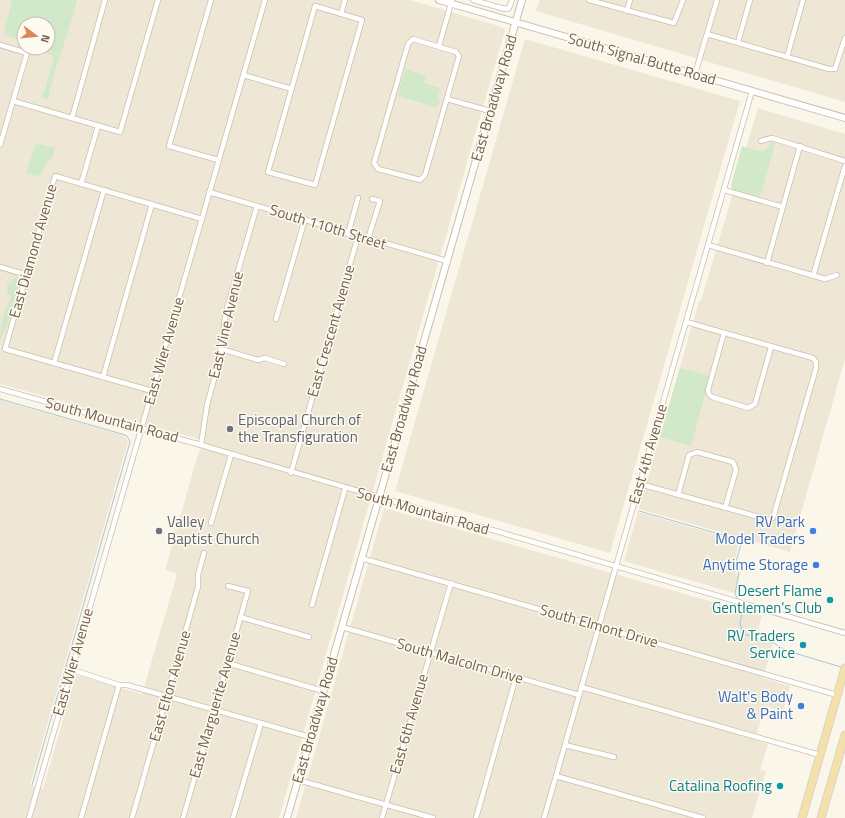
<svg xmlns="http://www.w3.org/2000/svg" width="845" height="818" font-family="'Titillium Web',sans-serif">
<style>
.residential{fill:#efe7d6;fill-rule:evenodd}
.green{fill:#d1e8c9}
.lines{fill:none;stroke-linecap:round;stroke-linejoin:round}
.stream{stroke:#a7c7d4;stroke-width:1}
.minor-casing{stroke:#c9bead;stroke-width:6}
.secondary-casing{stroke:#ccbfac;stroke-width:8}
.primary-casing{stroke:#d8d3ce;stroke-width:9}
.minor{stroke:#fff;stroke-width:4.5}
.secondary{stroke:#fff;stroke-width:6}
.primary{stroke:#f3e1a9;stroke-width:7}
.worship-dot{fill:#6b7280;stroke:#fefaf0;stroke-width:1.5}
.shop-dot{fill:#3f7fe0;stroke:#fefaf0;stroke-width:1.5}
.culture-dot{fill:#0f9aa8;stroke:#fefaf0;stroke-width:1.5}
.labels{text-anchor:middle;stroke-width:3;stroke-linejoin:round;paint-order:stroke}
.street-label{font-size:15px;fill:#73614f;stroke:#fefaf0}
.worship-label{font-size:15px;fill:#5b616d;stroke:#fefaf0;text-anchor:start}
.shop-label{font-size:15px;fill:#366cbe;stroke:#fefaf0;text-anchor:end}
.culture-label{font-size:15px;fill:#0d838f;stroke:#fefaf0;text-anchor:end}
</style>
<rect width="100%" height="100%" fill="#fbf6ea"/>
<g class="residential">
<path d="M0 0H410L502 27 505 30 279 818H0V400L122 435 126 438 128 442 30 785 43 789 76 675 142 694 177 574 165 570 198 454 205 441 0 384ZM24 24H48V48H24Z"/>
<path d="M540 0H845V102L536 11Z"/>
<path d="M525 39 740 101 610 553 395 491Z"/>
<path d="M758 108 845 134V359L790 552 639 509 699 301H701Z"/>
<path d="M384 508 762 616 755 639 773 643 763 678 790 686 783 711 765 706 755 740 768 744 760 770 766 771 752 818H296Z"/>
<path d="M638 512 736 540 739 544 734 562 738 578 734 593 624 561Z"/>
</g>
<g class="green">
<path d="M12 0H77C69 34 55 65 48 99H44L42 96 46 86 54 56 34 48H48V24H24V40L12 38 5 33V29Z"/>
<path d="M405 69 426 76 424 83 440 88 438 97 440 103 436 107 398 96Z"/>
<path d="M773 141H776L760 197 732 189 731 185 742 146 758 151H764Z"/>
<path d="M36 143 55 148 52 159 48 160 42 173 38 176 27 174V170Z"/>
<path d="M17 276 20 281 7 325 0 341C0 323 4 312 11 297L7 292V284L12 283 13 279Z"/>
<path d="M680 368 710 376 691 446 660 437Z"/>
</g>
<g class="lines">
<g class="stream">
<path d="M0 399 122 434 127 436 130 442 32 785"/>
<path d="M639 511 737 539 741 544 736 562 739 573 735 594 738 599"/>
<path d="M741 605 743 609 740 623 742 631 746 635 774 643 778 646 791 652 841 667"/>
</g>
<g class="minor-casing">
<g id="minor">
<path d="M211 0 169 146 218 160"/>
<path d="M473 0 505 9 509 8 512 0"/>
<path d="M589 0 674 23 683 0"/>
<path d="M315 6 362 20 315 185 268 172Z"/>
<path d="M627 11 630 0"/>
<path d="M341 14 345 0"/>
<path d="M707 34 829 69H835L845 38"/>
<path d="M413 39 456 52 459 56 425 175 420 180 378 169 374 163 408 44Z"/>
<path d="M738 42 750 0"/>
<path d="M0 45 27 53 0 145"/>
<path d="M439 46 452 0"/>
<path d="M787 57 803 0"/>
<path d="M695 74 717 0"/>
<path d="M243 75 292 89"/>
<path d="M447 99 490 111"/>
<path d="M13 101 120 132 158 0"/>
<path d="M72 118 105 0"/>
<path d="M761 141 772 138 845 161"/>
<path d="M81 184 98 126"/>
<path d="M724 190 783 207"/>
<path d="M209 192 447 261"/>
<path d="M348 234 358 198"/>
<path d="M368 239 380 201 372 199"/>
<path d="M708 245 825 279 837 275"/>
<path d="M767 263 800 146"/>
<path d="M0 267 27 275"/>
<path d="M813 276 845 166"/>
<path d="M276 319 305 219"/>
<path d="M724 333 708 390 709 394 712 397 748 408 755 404 771 347"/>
<path d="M221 349 258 360 265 358 284 364"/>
<path d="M54 363 104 190"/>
<path d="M103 377 152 204"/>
<path d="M0 389 201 445 845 633"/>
<path d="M152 391 5 349 55 176 202 219"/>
<path d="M201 445 207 405 219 361 226 312 257 206"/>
<path d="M291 473 358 236"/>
<path d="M640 484 770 520 773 518 816 368V362L813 358 686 322"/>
<path d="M678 495 689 455 697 452 733 462 736 470 725 508"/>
<path d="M211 523 231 455"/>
<path d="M361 558 837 695"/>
<path d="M312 605 345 489"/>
<path d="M240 617 309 637"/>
<path d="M342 627 579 695"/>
<path d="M227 663 323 691"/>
<path d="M70 669 119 685H127L310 737"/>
<path d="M581 687 820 755"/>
<path d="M565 745 614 757"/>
<path d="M556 776 703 818"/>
<path d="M298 780 433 818"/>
<path d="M29 818 265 0"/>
<path d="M81 818 119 685"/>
<path d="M132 818 198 587V575L204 553"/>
<path d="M183 818 248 591 228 586"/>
<path d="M233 818 261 723"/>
<path d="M382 818 451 583"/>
<path d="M476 818 516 677"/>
<path d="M544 818 752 91"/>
</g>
</g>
<g class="secondary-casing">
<g id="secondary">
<path d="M439 0 845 118"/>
<path d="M287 818 522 0"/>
</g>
</g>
<g class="primary-casing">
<g id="primary">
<path d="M802 818 845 668"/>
<path d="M821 818 845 735"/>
</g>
</g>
<use href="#minor" class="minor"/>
<use href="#secondary" class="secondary"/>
<use href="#primary" class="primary"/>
</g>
<g class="worship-dot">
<circle cx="230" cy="429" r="4"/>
<circle cx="159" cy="531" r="4"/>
</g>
<g class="shop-dot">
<circle cx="813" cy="531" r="4"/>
<circle cx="816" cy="565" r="4"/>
<circle cx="801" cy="706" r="4"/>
</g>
<g class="culture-dot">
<circle cx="830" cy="600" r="4"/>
<circle cx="803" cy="645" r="4"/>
<circle cx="780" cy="786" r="4"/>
</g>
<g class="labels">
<g class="street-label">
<text transform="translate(642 59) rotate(16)" y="5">South Signal Butte Road</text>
<text transform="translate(494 98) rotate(-74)" y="5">East Broadway Road</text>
<text transform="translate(328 227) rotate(17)" y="5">South 110th Street</text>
<text transform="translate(33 251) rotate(-74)" y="5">East Diamond Avenue</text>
<text transform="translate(226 325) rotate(-77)" y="5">East Vine Avenue</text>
<text transform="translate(331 331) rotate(-74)" y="5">East Crescent Avenue</text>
<text transform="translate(164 351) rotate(-74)" y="5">East Wier Avenue</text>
<text transform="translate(404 409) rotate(-74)" y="5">East Broadway Road</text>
<text transform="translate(112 420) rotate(15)" y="5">South Mountain Road</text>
<text transform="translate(648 454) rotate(-74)" y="5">East 4th Avenue</text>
<text transform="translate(423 511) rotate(16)" y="5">South Mountain Road</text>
<text transform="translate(599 626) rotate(16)" y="5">South Elmont Drive</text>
<text transform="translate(460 661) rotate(16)" y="5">South Malcolm Drive</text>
<text transform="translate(73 662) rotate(-74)" y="5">East Wier Avenue</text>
<text transform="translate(170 686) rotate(-74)" y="5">East Elton Avenue</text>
<text transform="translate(215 705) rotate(-74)" y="5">East Marguerite Avenue</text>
<text transform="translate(315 720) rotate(-74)" y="5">East Broadway Road</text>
<text transform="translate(409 724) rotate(-74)" y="5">East 6th Avenue</text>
</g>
<g class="worship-label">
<text x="238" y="425">Episcopal Church of<tspan x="238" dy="17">the Transfiguration</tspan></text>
<text x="167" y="527">Valley<tspan x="167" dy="17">Baptist Church</tspan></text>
</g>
<g class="shop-label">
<text x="805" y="527">RV Park<tspan x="805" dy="17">Model Traders</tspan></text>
<text x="808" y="570">Anytime Storage</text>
<text x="793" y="702">Walt's Body<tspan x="793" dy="17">&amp; Paint</tspan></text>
</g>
<g class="culture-label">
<text x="822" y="596">Desert Flame<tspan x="822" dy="17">Gentlemen's Club</tspan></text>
<text x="795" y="641">RV Traders<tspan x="795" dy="17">Service</tspan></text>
<text x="772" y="791">Catalina Roofing</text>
</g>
</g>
<g transform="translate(36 36) rotate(106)"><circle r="19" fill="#fefaf0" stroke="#c6bdb0"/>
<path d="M0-3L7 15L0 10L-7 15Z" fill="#d9885b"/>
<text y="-6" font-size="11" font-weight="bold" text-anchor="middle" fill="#73614f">N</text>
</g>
</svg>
